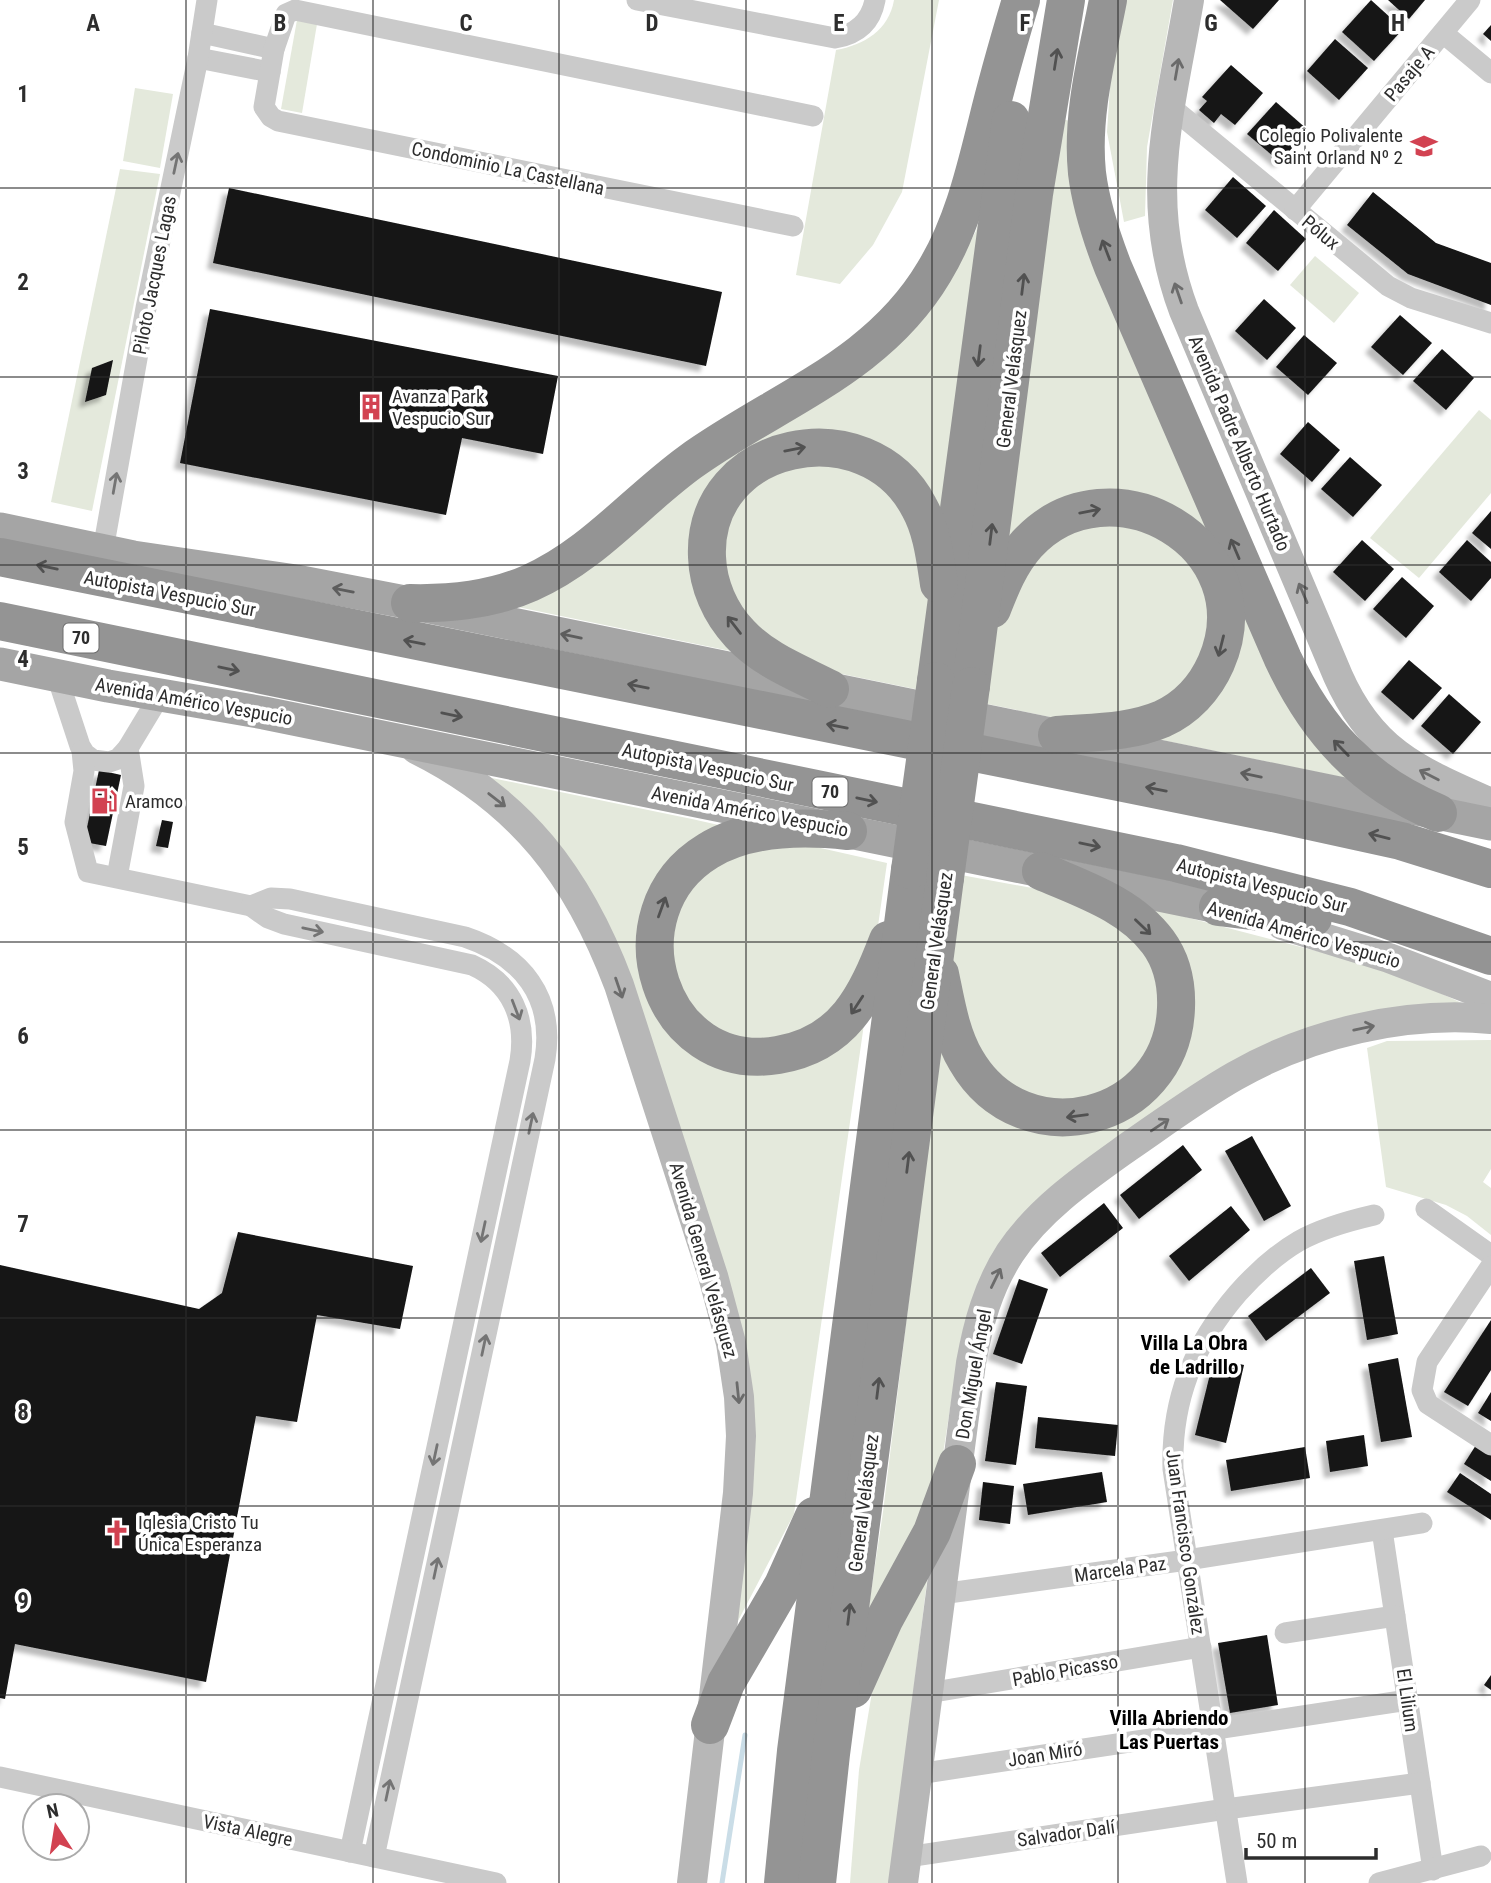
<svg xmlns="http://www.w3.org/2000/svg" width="1491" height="1883" font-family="'Roboto Condensed',sans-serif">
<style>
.green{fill:#e4e9dc}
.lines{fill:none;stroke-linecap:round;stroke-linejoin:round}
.stream{stroke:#cadde7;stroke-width:5}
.building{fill:#141414;filter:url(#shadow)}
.street{stroke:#cacaca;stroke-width:21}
.secondary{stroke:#b7b7b7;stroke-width:30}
.primary{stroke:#a5a5a5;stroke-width:33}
.highway{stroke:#949494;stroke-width:38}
.highway-bridge{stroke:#949494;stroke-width:38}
.oneway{stroke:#515151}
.oneway2{stroke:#6b6b6b}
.oneway3{stroke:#747474}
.oneway4{stroke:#5d5d5d}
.grid{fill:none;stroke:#2d2d2d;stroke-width:2;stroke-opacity:0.55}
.labels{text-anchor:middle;stroke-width:7;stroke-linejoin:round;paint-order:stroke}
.shield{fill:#fff;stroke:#6c6c6c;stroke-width:2}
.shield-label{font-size:18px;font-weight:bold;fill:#2d2d2d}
.street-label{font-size:19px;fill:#2d2d2d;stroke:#fff}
.poi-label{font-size:19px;fill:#2d2d2d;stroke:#fff;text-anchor:start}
.neighbourhood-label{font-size:21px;font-weight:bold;fill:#000;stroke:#fff}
.grid-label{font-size:23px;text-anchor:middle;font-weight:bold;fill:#2d2d2d;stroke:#fff;stroke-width:7;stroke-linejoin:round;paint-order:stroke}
</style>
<defs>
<filter id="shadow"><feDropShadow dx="-6" dy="6" stdDeviation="2" flood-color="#0004"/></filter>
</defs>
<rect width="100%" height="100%" fill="#fff"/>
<g class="green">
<path d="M894 0H939L902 192 873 245 840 284 796 275 836 50C864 45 889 30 894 0Z"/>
<path d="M1124 0H1173L1147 147 1145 216 1124 222 1107 132 1111 71Z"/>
<path d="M297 20 317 24 302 113 281 109Z"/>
<path d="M135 88 173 94 160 168 123 161Z"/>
<path d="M1009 109 1076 122 1086 229 1365 782 503 604 763 428 855 380 934 306 976 231Z"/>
<path d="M120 169 160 174 92 511 51 502Z"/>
<path d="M1315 256 1359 293 1334 323 1290 285Z"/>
<path d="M1479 410 1491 420V493L1419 578 1370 538Z"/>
<path d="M487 777 692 819 887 863 794 1514 728 1640 753 1452 612 938Z"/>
<path d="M961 875 1174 914 1363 963 1414 981 1477 1010 1226 1068 981 1280 961 1338 941 1467 927 1508 868 1612 883 1512Z"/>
<path d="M1491 1040V1169L1483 1182 1491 1188V1235L1467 1216 1446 1205 1386 1187 1367 1048 1387 1041Z"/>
<path d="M928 1573 890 1883H850L859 1770 876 1668Z"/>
</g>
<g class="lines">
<path class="stream" d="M722 1883 745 1735"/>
</g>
<g class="building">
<path d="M1220 0H1279L1253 29Z"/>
<path d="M1371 0 1403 29 1374 61 1342 32Z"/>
<path d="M1388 0H1425L1409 19Z"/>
<path d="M1491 25V41L1483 34Z"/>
<path d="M1335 39 1368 68 1339 100 1307 71Z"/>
<path d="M1231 65 1263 93 1235 125 1221 114 1214 123 1199 110 1207 101 1202 97Z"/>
<path d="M1276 102 1308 130 1280 162 1247 134Z"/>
<path d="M1233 177 1266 206 1237 238 1205 210Z"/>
<path d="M229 188 722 292 706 366 213 263Z"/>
<path d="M1373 192 1436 243 1491 263V305L1408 274 1347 225Z"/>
<path d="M1274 210 1306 239 1278 271 1246 243Z"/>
<path d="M1264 299 1296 328 1267 360 1235 331Z"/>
<path d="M210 309 558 376 543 454 462 438 446 515 180 463Z"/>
<path d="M1400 315 1432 343 1403 375 1371 347Z"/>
<path d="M1304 335 1337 363 1308 395 1276 367Z"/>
<path d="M1442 349 1474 378 1446 410 1413 381Z"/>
<path d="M113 360 106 395 85 402 92 368Z"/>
<path d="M1308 422 1340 450 1312 482 1280 454Z"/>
<path d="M1350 457 1382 485 1353 517 1321 489Z"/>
<path d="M1491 511V549L1472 533Z"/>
<path d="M1362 540 1394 569 1365 601 1333 572Z"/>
<path d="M1467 540 1491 562V578L1471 601 1439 572Z"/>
<path d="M1402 577 1434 606 1406 638 1373 609Z"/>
<path d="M1409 660 1442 688 1413 720 1381 692Z"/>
<path d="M1449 694 1481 722 1453 754 1421 726Z"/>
<path d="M99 770 121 775 106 846 84 842Z"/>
<path d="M162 820 173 822 168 848 156 846Z"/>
<path d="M1252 1136 1291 1206 1264 1221 1225 1151Z"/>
<path d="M1183 1145 1202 1170 1139 1219 1120 1195Z"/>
<path d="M1104 1203 1123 1228 1060 1277 1041 1253Z"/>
<path d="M1231 1206 1250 1230 1189 1281 1169 1256Z"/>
<path d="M238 1232 413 1266 400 1329 317 1315 297 1422 256 1416 206 1682 15 1644 5 1699 0 1698V1265L199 1309 222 1293Z"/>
<path d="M1384 1256 1398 1334 1367 1340 1354 1261Z"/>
<path d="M1311 1268 1330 1293 1266 1341 1248 1316Z"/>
<path d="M1019 1279 1048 1289 1022 1364 993 1354Z"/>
<path d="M1491 1320V1370L1468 1406 1444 1392Z"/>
<path d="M1214 1358 1244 1365 1226 1443 1195 1435Z"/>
<path d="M1398 1358 1412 1437 1381 1442 1368 1364Z"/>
<path d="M996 1382 1027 1386 1016 1465 985 1461Z"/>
<path d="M1491 1392V1421L1478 1413Z"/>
<path d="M1038 1417 1118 1425 1115 1456 1035 1448Z"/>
<path d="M1364 1435 1368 1466 1330 1472 1326 1441Z"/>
<path d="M1476 1445 1491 1455V1481L1464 1464Z"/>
<path d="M1305 1447 1310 1478 1231 1491 1226 1460Z"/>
<path d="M1102 1472 1107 1502 1028 1515 1023 1484Z"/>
<path d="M1460 1473 1491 1494V1520L1447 1492Z"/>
<path d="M983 1482 1014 1486 1010 1524 979 1520Z"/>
<path d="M1267 1635 1278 1705 1230 1713 1218 1643Z"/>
<path d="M1491 1675V1690L1484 1685Z"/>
</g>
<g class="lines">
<g class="street">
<path d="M637 0 835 38C857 34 871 22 875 0"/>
<path d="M202 33 274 49"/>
<path d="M1443 33 1491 73"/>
<path d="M198 58 270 72"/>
<path d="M1171 107 1388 286 1411 298 1491 323"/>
<path d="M1295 210 1470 0"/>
<path d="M793 226 278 121 271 117 264 107 274 49 286 14 295 10 813 116"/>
<path d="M103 550 146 308 198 58 207 0"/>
<path d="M57 676 80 746 85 754 93 760 109 762 118 759 128 748 160 695"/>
<path d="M82 751 84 771 75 822 88 872 251 906 268 918 284 924 472 965C512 983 527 1019 520 1061L350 1852"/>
<path d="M117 877 134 786 128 748"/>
<path d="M251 906 271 898 290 899 465 937C522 956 555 997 545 1059L374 1857"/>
<path d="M1426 1209 1491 1255"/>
<path d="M1491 1266 1427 1362 1422 1390 1428 1404 1491 1445"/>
<path d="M1382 1530 1433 1870"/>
<path d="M941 1594 1187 1560 1422 1523"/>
<path d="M1285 1633 1395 1616"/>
<path d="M928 1693 1201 1647"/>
<path d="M918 1774 1408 1700"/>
<path d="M0 1777 496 1883"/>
<path d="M907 1857 1226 1809 1420 1783"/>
<path d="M1237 1883 1173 1469C1171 1401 1193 1345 1238 1293 1256 1273 1275 1255 1299 1241 1322 1228 1348 1221 1374 1215"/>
<path d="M1379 1883 1481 1856"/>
</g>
<g class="secondary">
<path d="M1189 0C1170 113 1142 199 1184 311L1338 676C1372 753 1419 771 1491 803"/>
<path d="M416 749C521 801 578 876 619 985L713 1276 731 1343 739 1397 741 1436 738 1493 692 1883"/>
<path d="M1282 925 1389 958 1491 997"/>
<path d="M903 1883 971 1363C978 1324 988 1287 1010 1253 1039 1209 1086 1177 1128 1147 1163 1123 1198 1097 1235 1076 1310 1033 1405 1011 1491 1019"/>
</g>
<g class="primary">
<path d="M0 529 133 557 296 581 410 603 1491 824"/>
<path d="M0 664 108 686 264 713 1218 907"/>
</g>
<g class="highway">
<path d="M1108 0C1097 57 1081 115 1087 173 1091 206 1101 236 1113 267L1283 659C1317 731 1363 782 1438 813"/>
<path d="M0 557 1273 813 1401 841 1491 869"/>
<path d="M410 603C451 604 492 600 530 583 593 555 635 502 690 462 776 400 877 368 934 272 962 226 974 175 987 123 997 82 1009 40 1021 0"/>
<path d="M992 609C1001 586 1010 563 1027 544 1110 454 1267 545 1216 663 1205 688 1186 708 1162 719 1129 733 1092 732 1057 735"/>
<path d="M0 621 1176 863 1350 907 1491 956"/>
<path d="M936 681 1011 120"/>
<path d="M971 686 1034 194 1066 0"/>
<path d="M830 689C799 673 764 660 740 634 720 613 708 585 707 557 702 440 867 407 919 507 932 530 935 558 939 584"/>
<path d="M848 831C802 826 749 826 708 851 608 912 659 1075 778 1055 844 1044 866 997 888 940"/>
<path d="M1218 907 1313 918"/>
<path d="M940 974C946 1003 951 1035 966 1060 1023 1159 1172 1122 1176 1008 1177 984 1172 961 1158 942 1130 904 1082 889 1041 871"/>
<path d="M853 1689 884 1620 932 1532 957 1464"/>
<path d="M710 1725 726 1683 783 1585 814 1516"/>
<path d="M783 1883 796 1751 910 870"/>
<path d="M817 1883 831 1754 945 878"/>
</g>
<g class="highway-bridge">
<path d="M910 870 936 681"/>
<path d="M945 878 971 686"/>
</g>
</g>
<defs><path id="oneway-shaft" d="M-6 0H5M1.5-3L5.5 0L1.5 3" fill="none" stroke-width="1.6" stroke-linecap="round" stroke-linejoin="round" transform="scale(1.75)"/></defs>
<g class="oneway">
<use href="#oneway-shaft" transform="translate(1056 59) rotate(-81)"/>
<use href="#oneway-shaft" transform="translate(1106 250) rotate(-111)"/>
<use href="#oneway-shaft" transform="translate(1023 284) rotate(-83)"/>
<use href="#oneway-shaft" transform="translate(979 356) rotate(97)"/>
<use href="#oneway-shaft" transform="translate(795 449) rotate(-11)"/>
<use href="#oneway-shaft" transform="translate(1090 511) rotate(-11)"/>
<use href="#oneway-shaft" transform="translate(991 534) rotate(-83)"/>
<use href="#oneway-shaft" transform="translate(1235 549) rotate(-113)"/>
<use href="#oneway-shaft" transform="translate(47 567) rotate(-168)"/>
<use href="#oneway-shaft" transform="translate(734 625) rotate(-128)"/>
<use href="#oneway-shaft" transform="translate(414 642) rotate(-169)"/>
<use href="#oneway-shaft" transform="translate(1221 646) rotate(104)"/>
<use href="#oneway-shaft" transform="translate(229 669) rotate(12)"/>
<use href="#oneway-shaft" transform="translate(638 686) rotate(-169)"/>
<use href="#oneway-shaft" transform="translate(452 715) rotate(12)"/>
<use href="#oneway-shaft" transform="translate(837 726) rotate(-169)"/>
<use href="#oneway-shaft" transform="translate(1341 748) rotate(-134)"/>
<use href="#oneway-shaft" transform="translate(1156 789) rotate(-169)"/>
<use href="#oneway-shaft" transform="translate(867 800) rotate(12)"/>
<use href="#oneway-shaft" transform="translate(1379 836) rotate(-166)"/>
<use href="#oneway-shaft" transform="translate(1090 845) rotate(12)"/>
<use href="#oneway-shaft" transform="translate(662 907) rotate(-70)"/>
<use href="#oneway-shaft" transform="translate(1143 927) rotate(44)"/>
<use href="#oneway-shaft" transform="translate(857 1005) rotate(123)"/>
<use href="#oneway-shaft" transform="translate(1077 1116) rotate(173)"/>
<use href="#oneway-shaft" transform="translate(908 1162) rotate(-83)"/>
<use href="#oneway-shaft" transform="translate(878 1388) rotate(-83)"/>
<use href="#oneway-shaft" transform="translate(849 1614) rotate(-83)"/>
</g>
<g class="oneway2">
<use href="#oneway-shaft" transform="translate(1177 69) rotate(-80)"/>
<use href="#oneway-shaft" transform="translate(1178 293) rotate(-109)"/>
<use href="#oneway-shaft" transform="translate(1303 593) rotate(-113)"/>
<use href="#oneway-shaft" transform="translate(1429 775) rotate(-153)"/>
<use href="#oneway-shaft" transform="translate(497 800) rotate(38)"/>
<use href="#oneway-shaft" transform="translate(619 988) rotate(71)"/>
<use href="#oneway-shaft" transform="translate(1364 1028) rotate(-12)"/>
<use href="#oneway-shaft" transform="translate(1160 1125) rotate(-34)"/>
<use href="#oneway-shaft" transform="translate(996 1278) rotate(-64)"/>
<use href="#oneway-shaft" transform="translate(738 1393) rotate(84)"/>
</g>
<g class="oneway3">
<use href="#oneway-shaft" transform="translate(176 163) rotate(-78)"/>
<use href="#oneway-shaft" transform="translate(115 483) rotate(-80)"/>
<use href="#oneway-shaft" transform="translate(313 930) rotate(12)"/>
<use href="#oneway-shaft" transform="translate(516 1010) rotate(69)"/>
<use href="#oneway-shaft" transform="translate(531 1123) rotate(-78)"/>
<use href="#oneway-shaft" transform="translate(483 1232) rotate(102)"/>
<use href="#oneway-shaft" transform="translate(484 1345) rotate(-78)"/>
<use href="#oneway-shaft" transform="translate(435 1455) rotate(102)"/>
<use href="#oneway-shaft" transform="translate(436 1568) rotate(-78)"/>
<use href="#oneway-shaft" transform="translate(388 1790) rotate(-78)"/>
</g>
<g class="oneway4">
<use href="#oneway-shaft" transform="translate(343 590) rotate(-169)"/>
<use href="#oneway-shaft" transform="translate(571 636) rotate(-168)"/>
<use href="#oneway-shaft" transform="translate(1251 775) rotate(-168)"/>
</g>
<path class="grid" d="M186 0V1883M373 0V1883M559 0V1883M746 0V1883M932 0V1883M1118 0V1883M1305 0V1883M0 188H1491M0 377H1491M0 565H1491M0 753H1491M0 942H1491M0 1130H1491M0 1318H1491M0 1506H1491M0 1695H1491"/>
<defs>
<g id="school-bare" transform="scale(2.1)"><path d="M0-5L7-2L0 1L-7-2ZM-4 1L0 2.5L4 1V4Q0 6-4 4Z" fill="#d24251" stroke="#fff" stroke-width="2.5" paint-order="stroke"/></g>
<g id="building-bare" transform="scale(2.1)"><path d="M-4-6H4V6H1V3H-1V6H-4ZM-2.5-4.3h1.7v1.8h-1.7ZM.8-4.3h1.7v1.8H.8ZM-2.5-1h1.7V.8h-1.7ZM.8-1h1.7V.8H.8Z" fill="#d24251" stroke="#fff" stroke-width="2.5" paint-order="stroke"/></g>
<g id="fuel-bare" transform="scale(2.1)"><path d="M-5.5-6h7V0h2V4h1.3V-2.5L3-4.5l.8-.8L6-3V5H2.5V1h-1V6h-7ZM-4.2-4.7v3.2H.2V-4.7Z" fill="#d24251" stroke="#fff" stroke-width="2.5" paint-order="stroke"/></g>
<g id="church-bare" transform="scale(2.1)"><path d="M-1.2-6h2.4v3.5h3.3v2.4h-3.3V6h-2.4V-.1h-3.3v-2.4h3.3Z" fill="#d24251" stroke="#fff" stroke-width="2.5" paint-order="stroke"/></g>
</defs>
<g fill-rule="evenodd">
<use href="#school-bare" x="1424" y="146"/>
<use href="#building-bare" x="371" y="407"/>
<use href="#fuel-bare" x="104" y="801"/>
<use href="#church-bare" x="117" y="1533"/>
</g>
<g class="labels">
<g class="shield">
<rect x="63.5" y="623.5" width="35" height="29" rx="5"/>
<rect x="812.5" y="777.5" width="35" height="29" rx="5"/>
</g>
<g class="shield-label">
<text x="81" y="644">70</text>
<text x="830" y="798">70</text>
</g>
<g class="street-label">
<text transform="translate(1409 73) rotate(-50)" y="7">Pasaje A</text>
<text transform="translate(508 168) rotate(12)" y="7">Condominio La Castellana</text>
<text transform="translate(1321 232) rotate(40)" y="7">Pólux</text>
<text transform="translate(154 275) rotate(-79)" y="7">Piloto Jacques Lagas</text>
<text transform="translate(1011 379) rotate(-83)" y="7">General Velásquez</text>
<text transform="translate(1240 443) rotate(67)" y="7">Avenida Padre Alberto Hurtado</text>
<text transform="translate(170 593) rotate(11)" y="7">Autopista Vespucio Sur</text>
<text transform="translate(194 701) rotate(10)" y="7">Avenida Américo Vespucio</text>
<text transform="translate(708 767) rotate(12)" y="7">Autopista Vespucio Sur</text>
<text transform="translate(750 811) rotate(11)" y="7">Avenida Américo Vespucio</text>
<text transform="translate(1262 885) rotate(14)" y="7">Autopista Vespucio Sur</text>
<text transform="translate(1304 934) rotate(16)" y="7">Avenida Américo Vespucio</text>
<text transform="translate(936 941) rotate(-82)" y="7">General Velásquez</text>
<text transform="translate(704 1260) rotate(74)" y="7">Avenida General Velásquez</text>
<text transform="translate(973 1374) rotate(-80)" y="7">Don Miguel Ángel</text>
<text transform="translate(863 1503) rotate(-83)" y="7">General Velásquez</text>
<text transform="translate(1186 1542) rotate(82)" y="7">Juan Francisco González</text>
<text transform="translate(1120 1569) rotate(-8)" y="7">Marcela Paz</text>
<text transform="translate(1065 1670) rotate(-10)" y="7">Pablo Picasso</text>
<text transform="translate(1408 1700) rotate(82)" y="7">El Lilium</text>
<text transform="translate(1045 1754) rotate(-9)" y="7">Joan Miró</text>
<text transform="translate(248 1830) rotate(12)" y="7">Vista Alegre</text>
<text transform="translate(1066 1833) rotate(-8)" y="7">Salvador Dalí</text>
</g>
<g class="poi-label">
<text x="1403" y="142" text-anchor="end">Colegio Polivalente<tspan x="1403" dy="22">Saint Orland Nº 2</tspan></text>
<text x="392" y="403">Avanza Park<tspan x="392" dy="22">Vespucio Sur</tspan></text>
<text x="125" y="808">Aramco</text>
<text x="138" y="1529">Iglesia Cristo Tu<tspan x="138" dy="22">Única Esperanza</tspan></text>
</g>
<g class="neighbourhood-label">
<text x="1194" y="1350">Villa La Obra<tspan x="1194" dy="24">de Ladrillo</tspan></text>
<text x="1169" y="1725">Villa Abriendo<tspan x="1169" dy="24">Las Puertas</tspan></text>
</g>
</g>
<g class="grid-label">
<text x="93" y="31">A</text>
<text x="280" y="31">B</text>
<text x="466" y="31">C</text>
<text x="652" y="31">D</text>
<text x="839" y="31">E</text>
<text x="1025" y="31">F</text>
<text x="1211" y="31">G</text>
<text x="1398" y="31">H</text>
<text x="23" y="102">1</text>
<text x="23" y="290">2</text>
<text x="23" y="479">3</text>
<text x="23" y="667">4</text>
<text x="23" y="855">5</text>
<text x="23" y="1044">6</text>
<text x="23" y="1232">7</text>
<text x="23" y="1420">8</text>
<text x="23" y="1609">9</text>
</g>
<g transform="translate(56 1827) rotate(348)"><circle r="33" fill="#ffffff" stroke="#ababab" stroke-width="2"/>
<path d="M0-5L12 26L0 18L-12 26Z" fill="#d24251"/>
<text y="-10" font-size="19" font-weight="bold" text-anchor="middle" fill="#2d2d2d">N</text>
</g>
<path d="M1246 1848v10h130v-10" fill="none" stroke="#2d2d2d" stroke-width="3.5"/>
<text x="1256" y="1848" font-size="21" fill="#2d2d2d" stroke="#ffffff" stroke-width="5" paint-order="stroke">50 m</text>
</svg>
